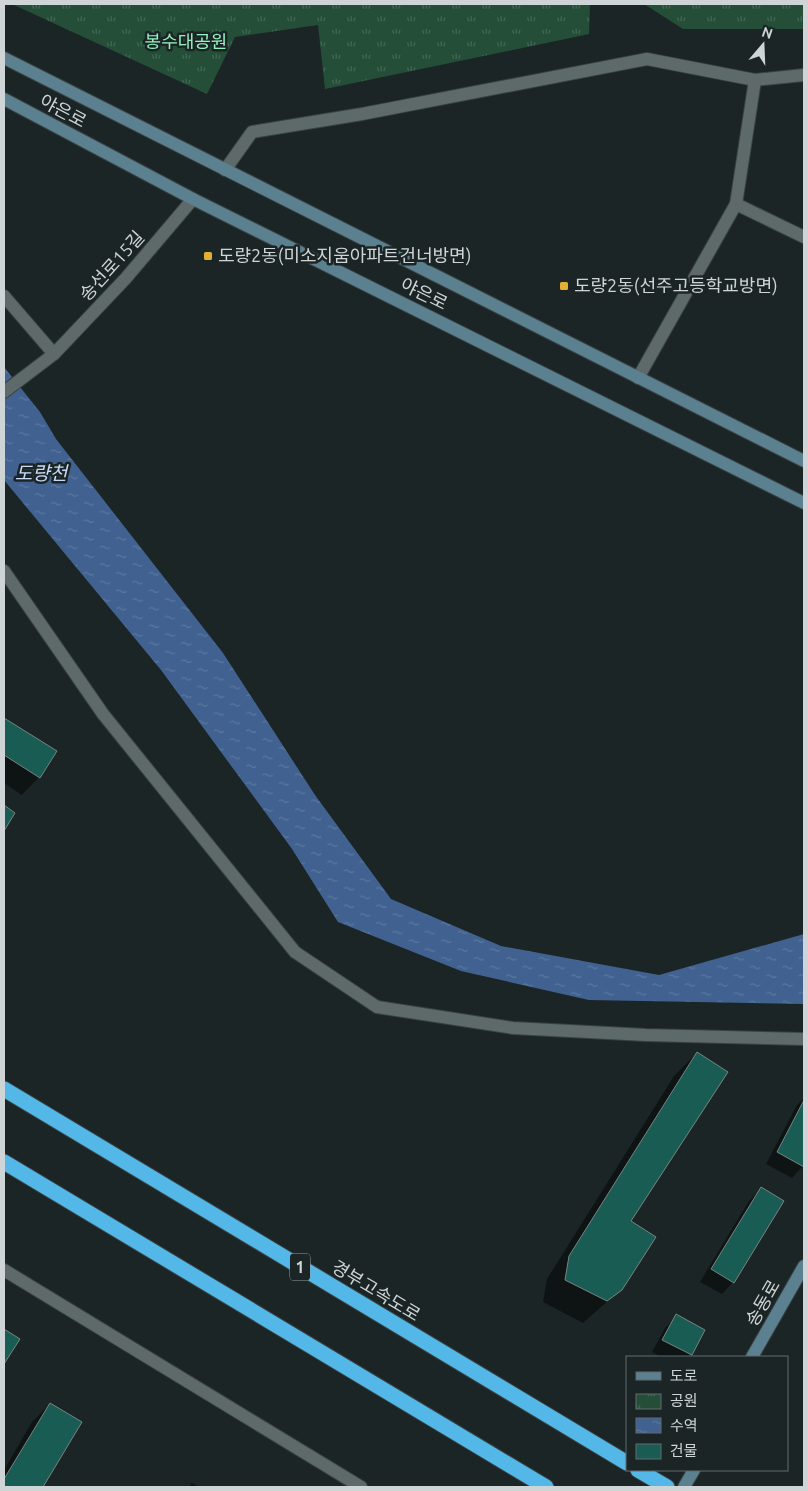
<svg xmlns="http://www.w3.org/2000/svg" width="808" height="1491" font-family="Ubuntu,'Noto Sans KR',sans-serif">
<style>
.park{fill:url(#park-tufts)}
.water{fill:url(#water-ripples)}
.shadow{fill:#0007}
.building{fill:#185c54;stroke:#798481}
.lines{fill:none;stroke-linecap:round;stroke-linejoin:round}
.street-casing{stroke:#3a4243;stroke-width:14}
.secondary-casing{stroke:#3a4243;stroke-width:14}
.highway-casing{stroke:#3a4243;stroke-width:17}
.street{stroke:#5e696a;stroke-width:12}
.secondary{stroke:#5b8090;stroke-width:12}
.highway{stroke:#53b7e7;stroke-width:15}
.poi-dot{fill:#e2af34;stroke:#1b2526;stroke-width:2}
.labels{text-anchor:middle;stroke-width:5;stroke-linejoin:round;paint-order:stroke}
.shield{fill:#1b2526;stroke:#99a0a1;stroke-width:1}
.shield-label{font-size:16px;font-weight:bold;fill:#cfd5d6}
.park-label{font-size:18px;fill:#94f0bd;stroke:#1b2526}
.street-label{font-size:18px;fill:#cfd5d6;stroke:#1b2526}
.poi-label{font-size:18px;fill:#cfd5d6;stroke:#1b2526;text-anchor:start}
.water-label{font-size:19px;font-style:italic;fill:#c7dbf8;stroke:#1b2526}
</style>
<defs>
<pattern id="park-tufts" width="24" height="20" patternUnits="userSpaceOnUse" patternTransform="scale(1.25)"><rect width="24" height="20" fill="#244e38"/><path d="M3 7l-1-3M5 7V3M7 7l1-3M15 17l-1-3M17 17v-4M19 17l1-3" fill="none" stroke="#436754"/></pattern>
<pattern id="water-ripples" width="26" height="14" patternUnits="userSpaceOnUse" patternTransform="scale(1.25)"><rect width="26" height="14" fill="#416290"/><path d="M2 4q2-2 4 0t4 0M15 11q2-2 4 0t4 0" fill="none" stroke="#5b789f"/></pattern>
</defs>
<rect width="100%" height="100%" fill="#1b2526"/>
<g class="park">
<path d="M12 4H590L589 34 325 89 318 25 235 37 207 94Z"/>
<path d="M644 4H804V29H683Z"/>
</g>
<path class="water" d="M4 367 40 412 56 439 223 653 315 795 391 899 501 946 659 975 804 934V1004L589 1000 461 971 338 922 292 849 161 670 4 480Z"/>
<g class="shadow">
<path d="M4 720 55 752 39 777 22 795 4 783Z"/>
<path d="M697 1053 630 1222 621 1289 583 1323 543 1302 547 1279 674 1076Z"/>
<path d="M804 1098V1165L792 1178 766 1164 797 1105Z"/>
<path d="M761 1189 733 1282 722 1294 700 1282 749 1201Z"/>
<path d="M677 1316 704 1331 688 1357H661L652 1352 665 1328Z"/>
<path d="M50 1404 81 1423 42 1487H4V1470L32 1422Z"/>
<path d="M192 1483 199 1487H189Z"/>
</g>
<g class="building">
<path d="M4 718 57 751 40 778 4 755Z"/>
<path d="M4 805 15 813 4 831Z"/>
<path d="M697 1052 728 1072 631 1221 656 1237 622 1290 607 1301 565 1280 569 1256Z"/>
<path d="M804 1100V1167L777 1152Z"/>
<path d="M761 1187 784 1201 734 1283 711 1269Z"/>
<path d="M676 1314 705 1330 692 1355 662 1340Z"/>
<path d="M4 1329 20 1339 4 1364Z"/>
<path d="M50 1403 82 1422 43 1487H4V1479Z"/>
</g>
<g class="lines">
<g class="street-casing">
<g id="street">
<path d="M225 170 252 132 362 114 647 59 755 80 804 75"/>
<path d="M736 204 804 237"/>
<path d="M4 296 54 354"/>
<path d="M638 378 736 204 755 80"/>
<path d="M4 392 54 354 126 278 193 199"/>
<path d="M4 571 103 714 295 952 377 1007 513 1028 646 1035 804 1039"/>
<path d="M4 1270 361 1487"/>
</g>
</g>
<g class="secondary-casing">
<g id="secondary">
<path d="M4 58 804 461"/>
<path d="M4 99 193 199 804 503"/>
<path d="M752 1357 804 1266"/>
<path d="M684 1487 694 1470"/>
</g>
</g>
<g class="highway-casing">
<g id="highway">
<path d="M4 1089 627 1463"/>
<path d="M4 1162 546 1487"/>
<path d="M638 1470 667 1487"/>
</g>
</g>
<use href="#street" class="street"/>
<use href="#secondary" class="secondary"/>
<use href="#highway" class="highway"/>
</g>
<g class="poi-dot">
<rect x="203" y="251" width="10" height="10" rx="2.5"/>
<rect x="559" y="281" width="10" height="10" rx="2.5"/>
</g>
<g class="labels">
<rect class="shield" x="290" y="1253.5" width="20" height="27" rx="4"/>
<g class="shield-label">
<text x="300" y="1273">1</text>
</g>
<g class="park-label">
<text x="186" y="48">봉수대공원</text>
</g>
<g class="street-label">
<text transform="translate(63 111) rotate(28)" y="6">야은로</text>
<text transform="translate(112 266) rotate(-48)" y="6">송선로15길</text>
<text transform="translate(424 294) rotate(26)" y="6">야은로</text>
<text transform="translate(376 1291) rotate(31)" y="6">경부고속도로</text>
<text transform="translate(763 1303) rotate(-60)" y="6">송동로</text>
</g>
<g class="poi-label">
<text x="218" y="262">도량2동(미소지움아파트건너방면)</text>
<text x="574" y="292">도량2동(선주고등학교방면)</text>
</g>
<g class="water-label">
<text x="41" y="480">도량천</text>
</g>
</g>
<rect width="808" height="1491" fill="none" stroke="#cfd5d6" stroke-width="10"/>
<rect x="626" y="1356" width="162" height="115" fill="#1b2526" stroke="#636b6c"/>
<rect x="636" y="1372" width="25" height="8" fill="#5b8090" stroke="#636b6c"/>
<text x="670" y="1381" font-size="15" fill="#cfd5d6">도로</text>
<rect x="636" y="1394" width="25" height="15" fill="url(#park-tufts)" stroke="#636b6c"/>
<text x="670" y="1406" font-size="15" fill="#cfd5d6">공원</text>
<rect x="636" y="1418" width="25" height="15" fill="url(#water-ripples)" stroke="#636b6c"/>
<text x="670" y="1431" font-size="15" fill="#cfd5d6">수역</text>
<rect x="636" y="1444" width="25" height="15" fill="#185c54" stroke="#636b6c"/>
<text x="670" y="1456" font-size="15" fill="#cfd5d6">건물</text>
<g transform="translate(763 45) rotate(19)" stroke="#1b2526" stroke-width="4" paint-order="stroke">
<path d="M0-4L9 19L0 12L-9 19Z" fill="#cfd5d6"/>
<text y="-8" font-size="14" font-weight="bold" text-anchor="middle" fill="#cfd5d6">N</text>
</g>
</svg>
